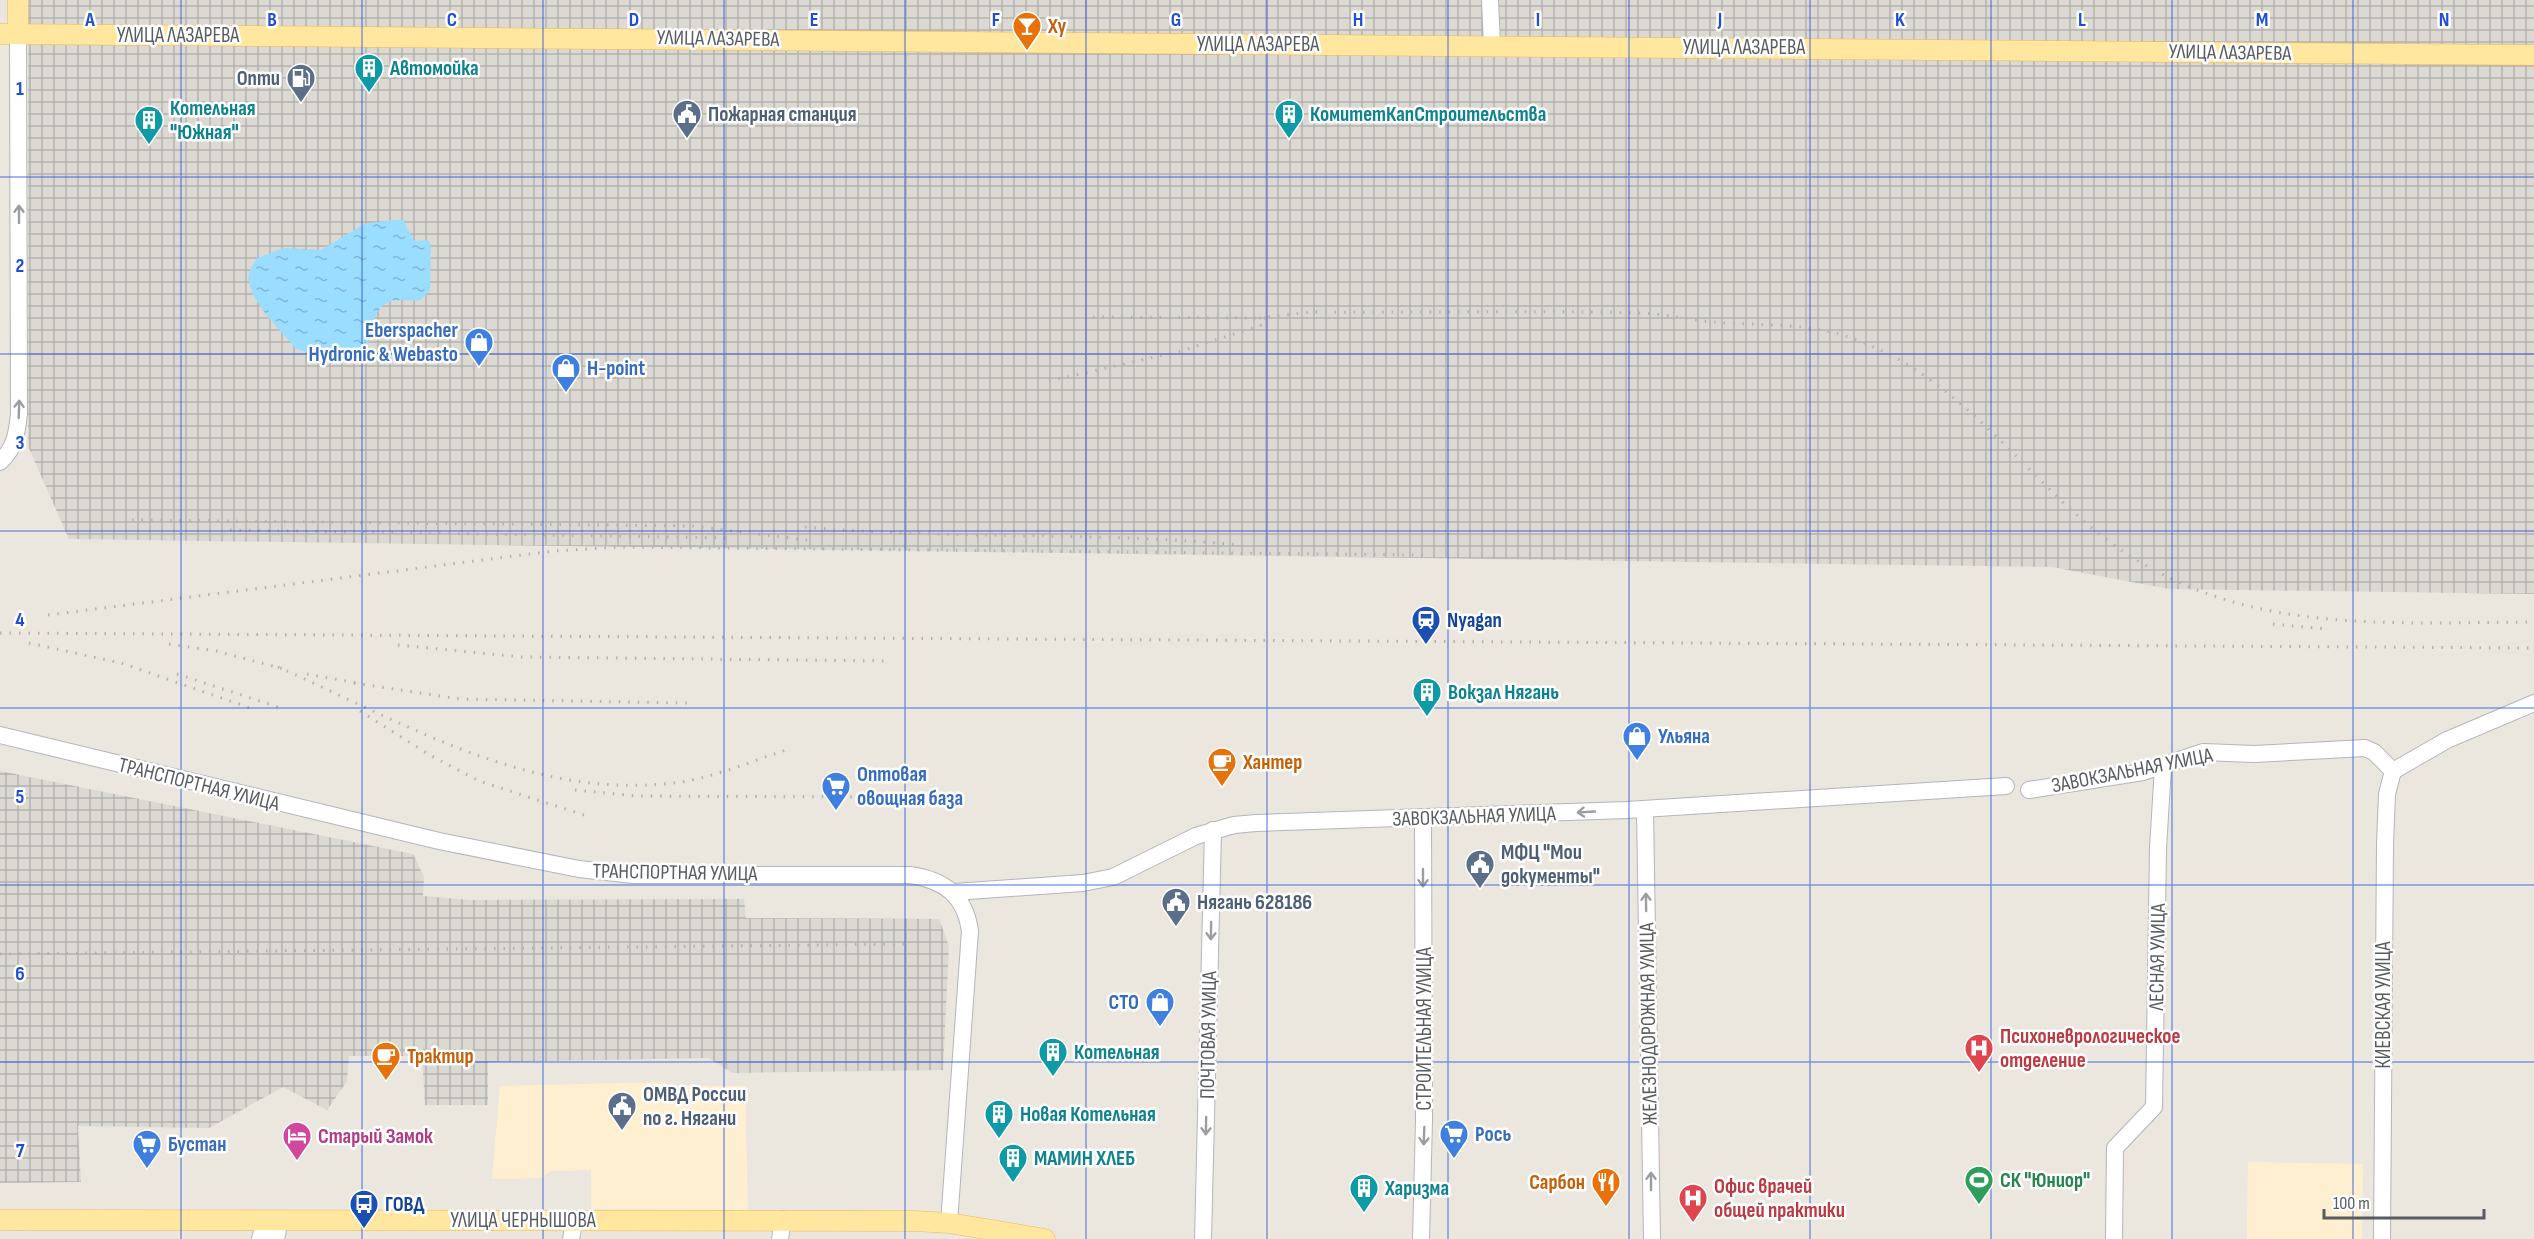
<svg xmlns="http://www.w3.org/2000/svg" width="2534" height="1239" font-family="'Sofia Sans Condensed',sans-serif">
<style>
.commercial{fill:#feefd1}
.industrial{fill:url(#industrial-grid)}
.water{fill:url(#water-ripples)}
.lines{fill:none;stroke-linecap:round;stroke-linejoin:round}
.minor-casing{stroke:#b2b6ba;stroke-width:18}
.major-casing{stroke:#f2b551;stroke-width:21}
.minor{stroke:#fff;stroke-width:16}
.major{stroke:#ffe7a0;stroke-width:20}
.rail{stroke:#b0b1b1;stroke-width:3;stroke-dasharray:1.5 8;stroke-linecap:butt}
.oneway{stroke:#9b9da0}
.grid{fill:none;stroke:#1d4ed8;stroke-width:1.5;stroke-opacity:0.55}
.labels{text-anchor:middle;stroke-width:5;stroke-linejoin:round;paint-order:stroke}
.food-label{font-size:21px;font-weight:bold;fill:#c56008;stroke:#fff;text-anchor:start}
.street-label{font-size:21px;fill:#585c60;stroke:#fff}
.culture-label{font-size:21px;font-weight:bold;fill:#0d838f;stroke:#fff;text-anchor:start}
.service-label{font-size:21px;font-weight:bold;fill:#4e5e75;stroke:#fff;text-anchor:start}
.shop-label{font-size:21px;font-weight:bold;fill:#366cbe;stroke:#fff;text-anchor:start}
.transit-label{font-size:21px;font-weight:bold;fill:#164399;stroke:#fff;text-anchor:start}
.health-label{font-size:21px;font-weight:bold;fill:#be3a42;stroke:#fff;text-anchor:start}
.hotel-label{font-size:21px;font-weight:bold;fill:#b23c85;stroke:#fff;text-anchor:start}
.leisure-label{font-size:21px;font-weight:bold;fill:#27864d;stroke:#fff;text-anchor:start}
.grid-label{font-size:20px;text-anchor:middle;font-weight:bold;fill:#1d4ed8;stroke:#fff;stroke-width:5;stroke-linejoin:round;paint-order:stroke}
</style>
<defs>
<pattern id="industrial-grid" width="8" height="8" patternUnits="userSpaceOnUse" patternTransform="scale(1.5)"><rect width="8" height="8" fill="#dcd9d3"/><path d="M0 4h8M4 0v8" fill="none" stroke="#b5b3af"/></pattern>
<pattern id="water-ripples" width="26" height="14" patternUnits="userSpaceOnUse" patternTransform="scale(1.5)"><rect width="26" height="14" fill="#9bddff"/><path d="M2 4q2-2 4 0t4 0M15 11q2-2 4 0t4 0" fill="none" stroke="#81b6d2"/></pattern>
</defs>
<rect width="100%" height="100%" fill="#ebe7df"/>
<g class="commercial">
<path d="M666 1082 667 1086H745L748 1210 591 1209V1170L550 1171 543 1178 492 1179 500 1086Z"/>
<path d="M2248 1162 2363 1164 2362 1239H2247Z"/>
</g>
<g class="industrial">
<path d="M28 0H2534V594L2169 589 2052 567 69 539 28 446Z"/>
<path d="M0 771 413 854 424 877 423 896 471 900 744 899 746 918 939 919 949 946 943 1070 732 1073 709 1058 488 1062V1105H425L422 1056H349L347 1081 327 1110 283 1087 209 1128 78 1126 81 1182 0 1183Z"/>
</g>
<path class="water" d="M391 220H403L414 241 428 240 431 245 430 290 421 300C409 302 396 297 385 304 371 315 375 327 369 341 362 357 309 357 295 348 282 331 245 298 249 274 250 268 254 263 257 258L284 248 321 250 364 224Z"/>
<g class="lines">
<g class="minor-casing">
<g id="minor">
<path d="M1490 0 1492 45"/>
<path d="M0 462C15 448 17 433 19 414L18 34"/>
<path d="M0 735 439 841 579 869 634 875H910C945 880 965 896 970 931L949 1223"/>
<path d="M2393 771 2447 740 2534 703"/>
<path d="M2029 790 2143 772 2203 752 2254 754 2365 748 2374 752 2393 771"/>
<path d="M1645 810 1652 1239"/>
<path d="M954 892 1083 883 1113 877 1196 836 1234 825 1256 823 1627 810 2006 786"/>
<path d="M260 1239 265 1221"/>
<path d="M276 1239 280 1220"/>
<path d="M571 1239 575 1219"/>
<path d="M780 1239 783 1219"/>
<path d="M1203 1239 1213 830"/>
<path d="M1421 1239 1424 1120 1423 819"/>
<path d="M2114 1239 2115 1148 2154 1107 2158 848 2163 767"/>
<path d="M2382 1239 2385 844 2387 794 2393 771"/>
</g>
</g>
<g class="major-casing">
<g id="major">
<path d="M0 34 2534 55"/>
<path d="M18 34V0"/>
<path d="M0 1220 915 1221 949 1223 1045 1239"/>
</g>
</g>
<use href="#minor" class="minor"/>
<use href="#major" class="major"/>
<g class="rail">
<path d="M1093 317 1267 318"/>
<path d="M1259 318 1311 312C1421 313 1532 310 1642 313 1666 314 1690 320 1714 322 1763 326 1810 322 1857 340 1951 376 2006 451 2078 516 2212 637 2366 623 2534 622"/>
<path d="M1049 381 1181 351 1265 324"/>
<path d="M132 520 692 526 815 541"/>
<path d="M805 527C949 540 1094 531 1239 545"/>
<path d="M230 530 729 538"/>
<path d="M48 615 554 551 619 547 1428 555"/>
<path d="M2273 624 2326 629"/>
<path d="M0 633 2534 648"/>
<path d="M29 643 121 663 250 708"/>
<path d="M169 644 216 651 284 669"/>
<path d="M398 645 522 657 886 661"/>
<path d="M278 667C403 722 530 800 673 783 711 779 749 762 786 750"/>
<path d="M177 674 278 707"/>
<path d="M307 674 363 684"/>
<path d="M354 683 460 699 687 703"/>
<path d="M360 711 428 754 479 781 590 817"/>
<path d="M575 790 636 796 852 797"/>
<path d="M0 954 911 944"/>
</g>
</g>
<defs><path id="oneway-shaft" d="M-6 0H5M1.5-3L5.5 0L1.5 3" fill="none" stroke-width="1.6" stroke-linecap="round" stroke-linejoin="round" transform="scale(1.5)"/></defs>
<g class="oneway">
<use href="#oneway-shaft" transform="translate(19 214) rotate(-90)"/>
<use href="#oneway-shaft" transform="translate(19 409) rotate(-88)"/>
<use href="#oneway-shaft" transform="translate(1586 812) rotate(177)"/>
<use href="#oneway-shaft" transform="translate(1423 878) rotate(90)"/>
<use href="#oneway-shaft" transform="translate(1646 902) rotate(-91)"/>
<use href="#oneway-shaft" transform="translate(1211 931) rotate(91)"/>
<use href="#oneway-shaft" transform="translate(1206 1126) rotate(91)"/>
<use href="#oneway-shaft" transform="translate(1424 1136) rotate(92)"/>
<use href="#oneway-shaft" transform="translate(1651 1181) rotate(-90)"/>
</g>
<path class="grid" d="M181 0V1239M362 0V1239M543 0V1239M724 0V1239M905 0V1239M1086 0V1239M1267 0V1239M1448 0V1239M1629 0V1239M1810 0V1239M1991 0V1239M2172 0V1239M2353 0V1239M0 177H2534M0 354H2534M0 531H2534M0 708H2534M0 885H2534M0 1062H2534"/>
<defs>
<g id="bar-pin" transform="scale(1.5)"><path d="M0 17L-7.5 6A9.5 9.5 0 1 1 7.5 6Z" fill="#e8710a" stroke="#fff"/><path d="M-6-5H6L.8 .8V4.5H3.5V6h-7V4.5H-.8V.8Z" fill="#fff"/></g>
<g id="building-pin" transform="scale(1.5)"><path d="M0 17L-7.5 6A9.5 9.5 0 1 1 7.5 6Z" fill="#0f9aa8" stroke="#fff"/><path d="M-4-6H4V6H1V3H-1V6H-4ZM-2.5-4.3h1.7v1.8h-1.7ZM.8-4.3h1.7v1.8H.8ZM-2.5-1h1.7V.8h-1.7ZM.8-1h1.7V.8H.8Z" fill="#fff"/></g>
<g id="fuel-pin" transform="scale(1.5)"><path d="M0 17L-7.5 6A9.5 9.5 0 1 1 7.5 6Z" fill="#5c6f8a" stroke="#fff"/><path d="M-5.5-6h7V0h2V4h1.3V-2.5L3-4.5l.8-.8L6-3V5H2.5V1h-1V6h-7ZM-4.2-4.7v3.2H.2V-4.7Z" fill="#fff"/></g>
<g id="civic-pin" transform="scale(1.5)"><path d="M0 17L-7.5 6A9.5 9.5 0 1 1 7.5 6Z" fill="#5c6f8a" stroke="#fff"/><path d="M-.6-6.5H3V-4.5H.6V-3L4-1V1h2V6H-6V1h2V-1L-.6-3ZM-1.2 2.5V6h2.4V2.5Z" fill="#fff"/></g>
<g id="shop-pin" transform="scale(1.5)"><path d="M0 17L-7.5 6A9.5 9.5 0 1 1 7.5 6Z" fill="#3f7fe0" stroke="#fff"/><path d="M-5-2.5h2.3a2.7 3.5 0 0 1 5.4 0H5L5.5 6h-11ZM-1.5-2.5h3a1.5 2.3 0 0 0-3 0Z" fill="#fff"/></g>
<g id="station-pin" transform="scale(1.5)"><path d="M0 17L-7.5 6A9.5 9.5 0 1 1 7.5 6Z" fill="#1a4fb4" stroke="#fff"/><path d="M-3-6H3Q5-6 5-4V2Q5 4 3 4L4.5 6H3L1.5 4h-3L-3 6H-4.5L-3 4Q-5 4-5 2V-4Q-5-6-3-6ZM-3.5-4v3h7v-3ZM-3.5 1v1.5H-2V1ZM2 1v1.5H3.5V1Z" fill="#fff"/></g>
<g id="cafe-pin" transform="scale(1.5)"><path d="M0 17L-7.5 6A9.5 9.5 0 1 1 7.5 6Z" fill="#e8710a" stroke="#fff"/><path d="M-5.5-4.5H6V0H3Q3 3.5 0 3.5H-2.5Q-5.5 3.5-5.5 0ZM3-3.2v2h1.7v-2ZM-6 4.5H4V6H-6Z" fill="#fff"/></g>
<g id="supermarket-pin" transform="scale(1.5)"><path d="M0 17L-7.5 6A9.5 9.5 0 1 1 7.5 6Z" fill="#3f7fe0" stroke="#fff"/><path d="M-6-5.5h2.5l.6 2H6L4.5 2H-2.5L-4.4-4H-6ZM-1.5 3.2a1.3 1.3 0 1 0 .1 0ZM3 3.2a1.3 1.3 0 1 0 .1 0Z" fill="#fff"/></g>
<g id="hospital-pin" transform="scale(1.5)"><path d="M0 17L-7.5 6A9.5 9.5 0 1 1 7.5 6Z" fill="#e0444e" stroke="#fff"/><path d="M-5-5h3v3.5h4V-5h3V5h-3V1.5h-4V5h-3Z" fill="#fff"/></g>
<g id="hotel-pin" transform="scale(1.5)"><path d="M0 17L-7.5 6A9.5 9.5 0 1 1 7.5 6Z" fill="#d1479c" stroke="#fff"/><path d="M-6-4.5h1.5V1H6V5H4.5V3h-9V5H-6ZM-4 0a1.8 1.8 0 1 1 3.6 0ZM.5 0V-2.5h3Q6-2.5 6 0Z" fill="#fff"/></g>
<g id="stadium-pin" transform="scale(1.5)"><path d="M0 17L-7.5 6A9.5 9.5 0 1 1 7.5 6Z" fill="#2e9e5b" stroke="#fff"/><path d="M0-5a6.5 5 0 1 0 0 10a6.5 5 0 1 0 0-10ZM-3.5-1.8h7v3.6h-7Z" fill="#fff"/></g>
<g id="restaurant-pin" transform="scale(1.5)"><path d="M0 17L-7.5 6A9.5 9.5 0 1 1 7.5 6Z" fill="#e8710a" stroke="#fff"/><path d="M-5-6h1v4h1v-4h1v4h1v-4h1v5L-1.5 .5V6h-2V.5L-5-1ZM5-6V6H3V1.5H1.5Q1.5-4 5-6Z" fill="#fff"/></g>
<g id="bus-pin" transform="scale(1.5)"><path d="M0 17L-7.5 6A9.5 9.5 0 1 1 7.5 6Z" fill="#1a4fb4" stroke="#fff"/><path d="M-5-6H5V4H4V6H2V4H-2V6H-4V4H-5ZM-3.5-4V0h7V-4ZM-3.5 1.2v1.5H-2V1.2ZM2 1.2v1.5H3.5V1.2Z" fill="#fff"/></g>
</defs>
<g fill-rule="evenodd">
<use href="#bar-pin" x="1027" y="26"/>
<use href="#building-pin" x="369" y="68"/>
<use href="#fuel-pin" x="301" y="78"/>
<use href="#civic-pin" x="687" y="114"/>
<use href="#building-pin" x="1289" y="114"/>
<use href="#building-pin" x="149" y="120"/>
<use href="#shop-pin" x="479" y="342"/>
<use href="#shop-pin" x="566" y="368"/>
<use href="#station-pin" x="1426" y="620"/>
<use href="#building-pin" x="1427" y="692"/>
<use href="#shop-pin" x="1637" y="736"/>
<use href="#cafe-pin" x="1222" y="762"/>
<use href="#supermarket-pin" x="836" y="786"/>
<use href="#civic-pin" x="1480" y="864"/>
<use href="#civic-pin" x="1176" y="902"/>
<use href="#shop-pin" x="1160" y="1002"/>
<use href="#hospital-pin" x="1979" y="1048"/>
<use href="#building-pin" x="1053" y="1052"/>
<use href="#cafe-pin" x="386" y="1056"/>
<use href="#civic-pin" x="622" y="1106"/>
<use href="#building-pin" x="999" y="1114"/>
<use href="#supermarket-pin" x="1454" y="1134"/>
<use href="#hotel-pin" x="297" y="1136"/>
<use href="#supermarket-pin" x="147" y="1144"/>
<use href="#building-pin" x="1013" y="1158"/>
<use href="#stadium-pin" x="1979" y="1180"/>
<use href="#restaurant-pin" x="1606" y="1182"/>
<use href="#building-pin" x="1364" y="1188"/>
<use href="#hospital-pin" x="1693" y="1198"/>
<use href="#bus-pin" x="364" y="1204"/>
</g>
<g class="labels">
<g class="food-label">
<text x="1048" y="33">Xy</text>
<text x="1243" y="769">Хантер</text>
<text x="407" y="1063">Трактир</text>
<text x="1585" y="1189" text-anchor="end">Сарбон</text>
</g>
<g class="street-label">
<text x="178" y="42">УЛИЦА ЛАЗАРЕВА</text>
<text transform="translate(718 38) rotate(1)" y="7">УЛИЦА ЛАЗАРЕВА</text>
<text x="1258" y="51">УЛИЦА ЛАЗАРЕВА</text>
<text x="1744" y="54">УЛИЦА ЛАЗАРЕВА</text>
<text transform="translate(2230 52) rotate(1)" y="7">УЛИЦА ЛАЗАРЕВА</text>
<text transform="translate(2132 770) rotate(-11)" y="7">ЗАВОКЗАЛЬНАЯ УЛИЦА</text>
<text transform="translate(199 784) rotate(14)" y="7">ТРАНСПОРТНАЯ УЛИЦА</text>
<text transform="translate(1474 816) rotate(-2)" y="7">ЗАВОКЗАЛЬНАЯ УЛИЦА</text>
<text transform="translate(675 872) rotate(1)" y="7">ТРАНСПОРТНАЯ УЛИЦА</text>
<text transform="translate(2157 957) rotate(-89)" y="7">ЛЕСНАЯ УЛИЦА</text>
<text transform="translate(2383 1005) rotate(-90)" y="7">КИЕВСКАЯ УЛИЦА</text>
<text transform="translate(1648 1024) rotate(-91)" y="7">ЖЕЛЕЗНОДОРОЖНАЯ УЛИЦА</text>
<text transform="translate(1424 1029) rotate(-90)" y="7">СТРОИТЕЛЬНАЯ УЛИЦА</text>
<text transform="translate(1208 1035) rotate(-89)" y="7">ПОЧТОВАЯ УЛИЦА</text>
<text x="523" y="1227">УЛИЦА ЧЕРНЫШОВА</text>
</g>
<g class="culture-label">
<text x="390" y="75">Автомойка</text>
<text x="170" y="115">Котельная<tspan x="170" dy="24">"Южная"</tspan></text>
<text x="1310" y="121">КомитетКапСтроительства</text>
<text x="1448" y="699">Вокзал Нягань</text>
<text x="1074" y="1059">Котельная</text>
<text x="1020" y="1121">Новая Котельная</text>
<text x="1034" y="1165">МАМИН ХЛЕБ</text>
<text x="1385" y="1195">Харизма</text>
</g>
<g class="service-label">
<text x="280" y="85" text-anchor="end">Опти</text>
<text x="708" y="121">Пожарная станция</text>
<text x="1501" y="859">МФЦ "Мои<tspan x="1501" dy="24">документы"</tspan></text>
<text x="1197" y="909">Нягань 628186</text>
<text x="643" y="1101">ОМВД России<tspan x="643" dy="24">по г. Нягани</tspan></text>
</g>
<g class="shop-label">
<text x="458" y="337" text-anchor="end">Eberspacher<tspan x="458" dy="24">Hydronic &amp; Webasto</tspan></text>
<text x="587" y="375">H-point</text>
<text x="1658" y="743">Ульяна</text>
<text x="857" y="781">Оптовая<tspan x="857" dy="24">овощная база</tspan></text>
<text x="1139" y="1009" text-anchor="end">СТО</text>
<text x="1475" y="1141">Рось</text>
<text x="168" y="1151">Бустан</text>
</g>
<g class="transit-label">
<text x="1447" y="627">Nyagan</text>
<text x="385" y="1211">ГОВД</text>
</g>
<g class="health-label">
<text x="2000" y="1043">Психоневрологическое<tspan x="2000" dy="24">отделение</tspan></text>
<text x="1714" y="1193">Офис врачей<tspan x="1714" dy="24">общей практики</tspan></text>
</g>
<g class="hotel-label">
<text x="318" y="1143">Старый Замок</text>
</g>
<g class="leisure-label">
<text x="2000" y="1187">СК "Юниор"</text>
</g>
</g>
<g class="grid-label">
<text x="90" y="26">A</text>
<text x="272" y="26">B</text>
<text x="452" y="26">C</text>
<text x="634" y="26">D</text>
<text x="814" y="26">E</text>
<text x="996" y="26">F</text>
<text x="1176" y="26">G</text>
<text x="1358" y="26">H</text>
<text x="1538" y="26">I</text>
<text x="1720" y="26">J</text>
<text x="1900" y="26">K</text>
<text x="2082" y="26">L</text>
<text x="2262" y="26">M</text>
<text x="2444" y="26">N</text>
<text x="20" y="95">1</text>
<text x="20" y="272">2</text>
<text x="20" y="449">3</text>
<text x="20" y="626">4</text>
<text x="20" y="803">5</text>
<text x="20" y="980">6</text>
<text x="20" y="1157">7</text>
</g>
<path d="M2324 1209v9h160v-9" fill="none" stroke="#585c60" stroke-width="3"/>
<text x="2333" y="1209" font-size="18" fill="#585c60" stroke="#ffffff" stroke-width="4.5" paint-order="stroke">100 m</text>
</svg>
